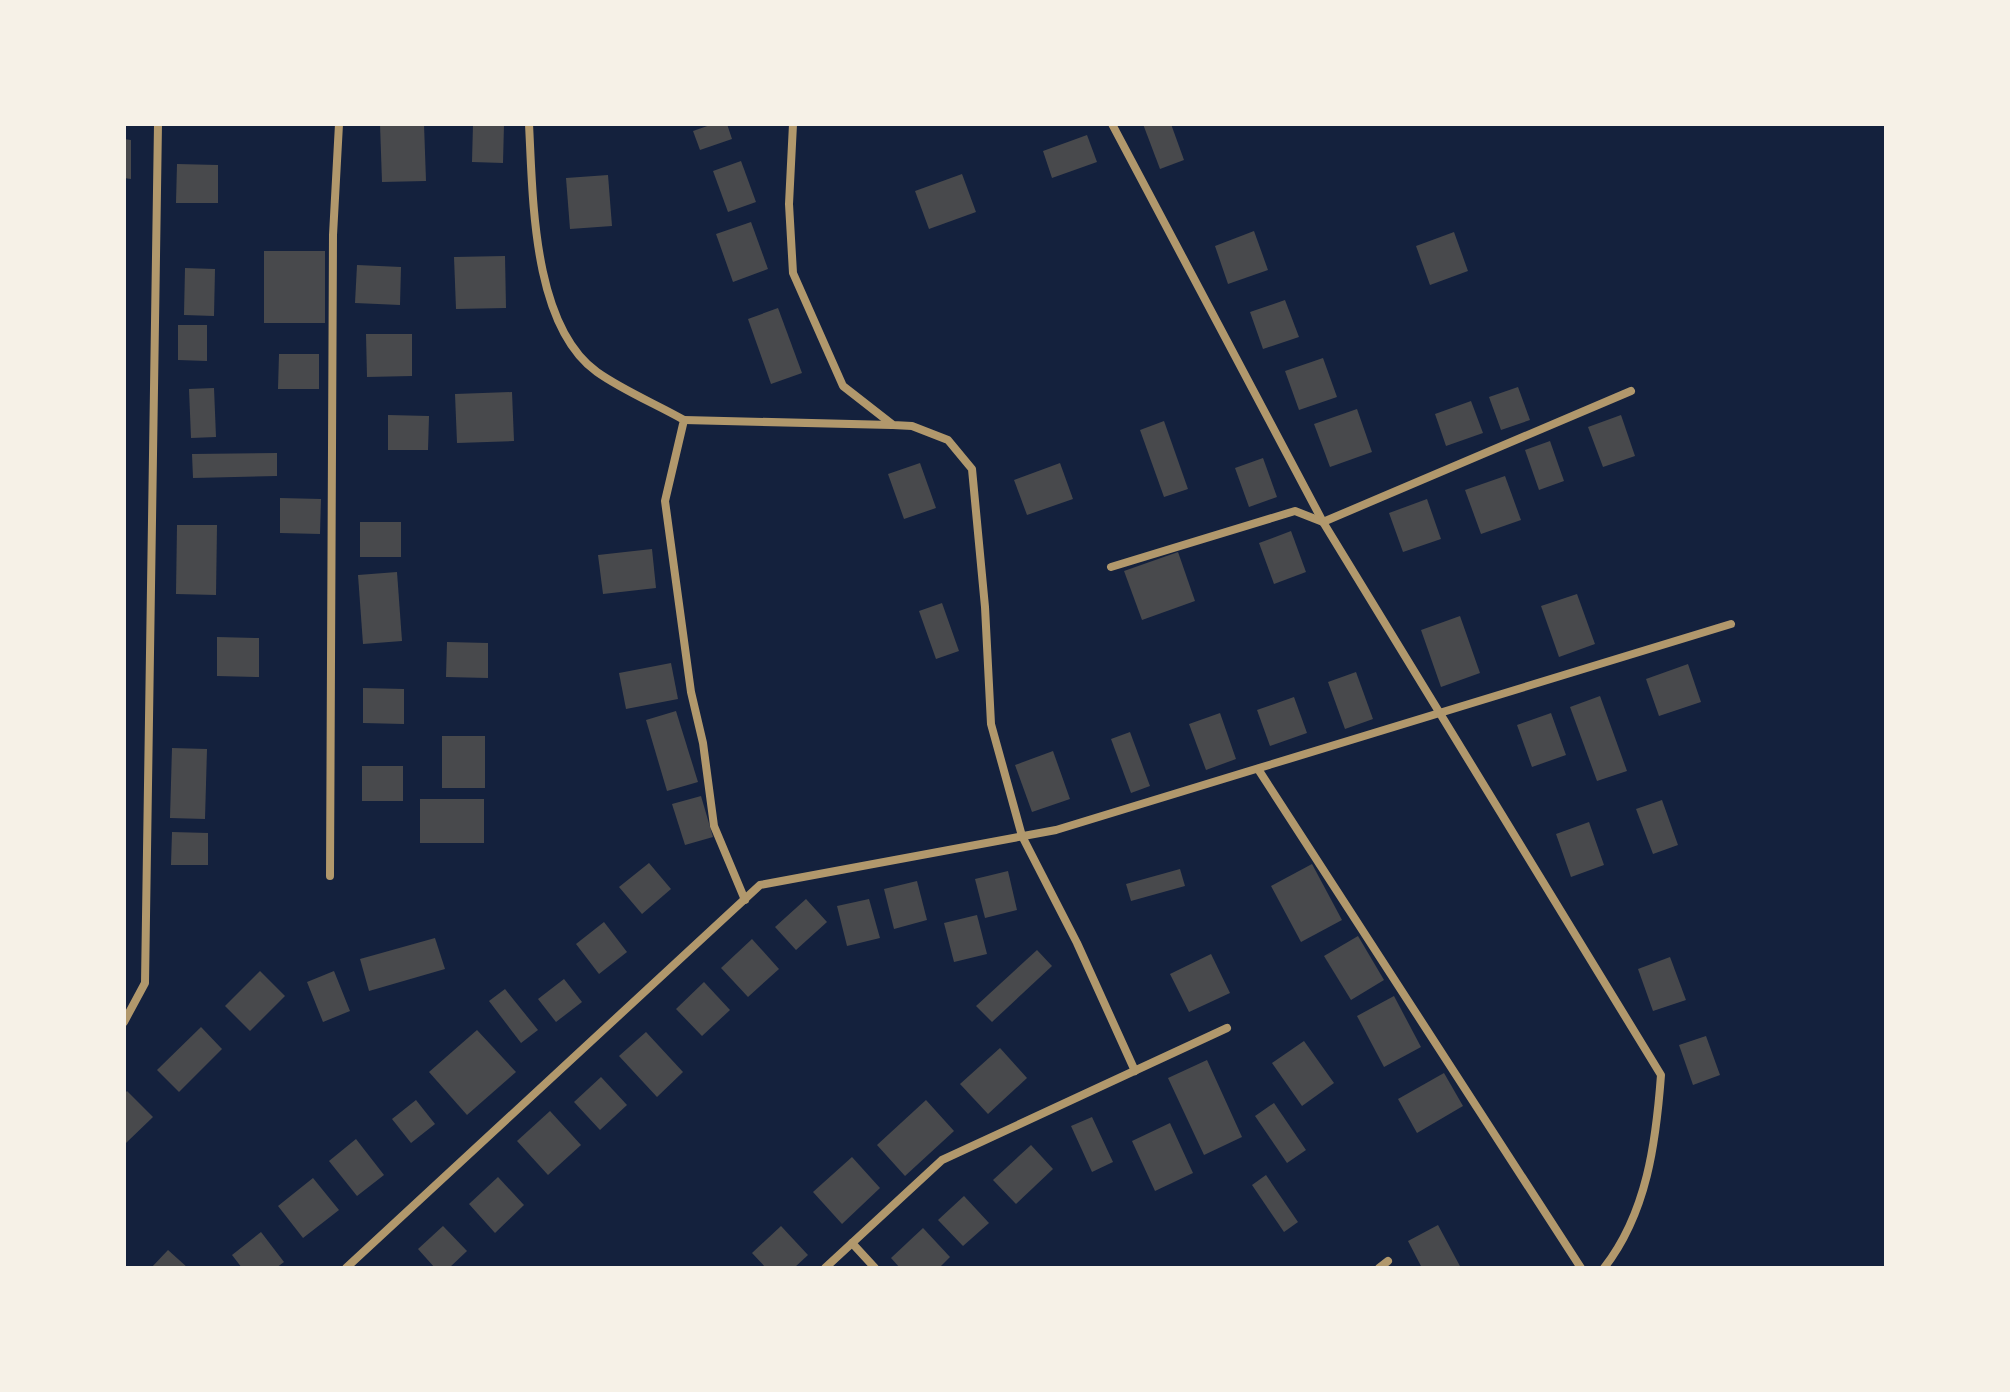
<svg xmlns="http://www.w3.org/2000/svg" width="2010" height="1392" font-family="'Work Sans',sans-serif">
<style>
.building{fill:#48494c}
.lines{fill:none;stroke-linecap:round;stroke-linejoin:round}
.minor{stroke:#b1986c;stroke-width:8}
</style>
<rect width="100%" height="100%" fill="#14213d"/>
<g class="building">
<path d="M380 124H424L426 181 382 182Z"/>
<path d="M473 124H504L503 163 472 162Z"/>
<path d="M713 124H727L732 139 700 150 693 131Z"/>
<path d="M1143 124H1171L1184 160 1160 169Z"/>
<path d="M1087 135 1097 162 1052 178 1043 151Z"/>
<path d="M124 139 131 140V179L124 178Z"/>
<path d="M741 161 756 202 728 212 713 171Z"/>
<path d="M177 164 218 165V203H176Z"/>
<path d="M962 174 976 212 929 229 915 191Z"/>
<path d="M608 175 612 226 570 229 566 178Z"/>
<path d="M751 222 768 269 733 282 716 234Z"/>
<path d="M1254 231 1268 270 1228 284 1215 246Z"/>
<path d="M1454 232 1468 271 1430 285 1416 246Z"/>
<rect x="264" y="251" width="61" height="72"/>
<path d="M505 256 506 308 456 309 454 257Z"/>
<path d="M357 265 401 267 400 305 355 303Z"/>
<path d="M185 268 215 269 214 316 184 315Z"/>
<path d="M1285 300 1299 337 1263 349 1250 312Z"/>
<path d="M778 308 802 373 771 384 748 319Z"/>
<path d="M178 325H207V361L178 360Z"/>
<path d="M366 334H412V376L367 377Z"/>
<path d="M279 354H319V389H278Z"/>
<path d="M1323 358 1337 397 1299 410 1285 371Z"/>
<path d="M1518 387 1530 420 1501 430 1489 397Z"/>
<path d="M214 388 216 437 191 438 189 389Z"/>
<path d="M512 392 514 441 457 443 455 394Z"/>
<path d="M1471 401 1483 433 1446 446 1435 414Z"/>
<path d="M1357 409 1372 452 1330 467 1314 424Z"/>
<path d="M388 415 429 416 428 450H388Z"/>
<path d="M1621 415 1635 456 1603 467 1588 427Z"/>
<path d="M1164 421 1188 489 1164 497 1140 430Z"/>
<path d="M1550 441 1564 481 1539 490 1525 450Z"/>
<path d="M277 453V476L193 478 192 454Z"/>
<path d="M1263 458 1277 497 1249 507 1235 468Z"/>
<path d="M920 463 936 508 904 519 888 474Z"/>
<path d="M1060 463 1073 499 1027 515 1014 480Z"/>
<path d="M1505 476 1521 520 1481 534 1465 490Z"/>
<path d="M280 498 321 499 320 534 280 533Z"/>
<path d="M1427 499 1441 539 1403 552 1389 513Z"/>
<rect x="360" y="522" width="41" height="35"/>
<path d="M177 525H217L216 595 176 594Z"/>
<path d="M1291 531 1306 572 1274 584 1259 543Z"/>
<path d="M652 549 656 588 603 594 598 555Z"/>
<path d="M1178 552 1195 601 1142 620 1124 571Z"/>
<path d="M397 572 402 641 363 644 358 575Z"/>
<path d="M1577 594 1595 644 1559 657 1541 606Z"/>
<path d="M942 603 959 651 936 659 919 611Z"/>
<path d="M1460 616 1480 673 1441 687 1421 630Z"/>
<path d="M217 637 259 638V677L217 676Z"/>
<path d="M447 642 488 643V678L446 677Z"/>
<path d="M671 663 678 699 626 709 619 673Z"/>
<path d="M1688 664 1701 702 1659 716 1646 679Z"/>
<path d="M1356 672 1373 719 1345 729 1328 682Z"/>
<path d="M363 688 404 689V724L363 723Z"/>
<path d="M1600 696 1627 771 1597 781 1570 707Z"/>
<path d="M1294 697 1307 733 1270 746 1257 710Z"/>
<path d="M676 711 698 782 667 791 646 720Z"/>
<path d="M1220 713 1236 759 1206 770 1189 724Z"/>
<path d="M1551 713 1566 755 1532 767 1517 725Z"/>
<path d="M1130 732 1150 786 1131 793 1111 739Z"/>
<rect x="442" y="736" width="43" height="52"/>
<path d="M172 748 207 749 205 819 170 818Z"/>
<path d="M1053 751 1070 799 1032 812 1015 765Z"/>
<rect x="362" y="766" width="41" height="35"/>
<path d="M701 796 713 837 685 845 672 804Z"/>
<rect x="420" y="799" width="64" height="44"/>
<path d="M1662 800 1678 845 1653 854 1636 809Z"/>
<path d="M1589 822 1604 865 1571 877 1556 834Z"/>
<path d="M172 832 208 833V865H171Z"/>
<path d="M649 863 671 889 642 914 619 887Z"/>
<path d="M1312 864 1342 920 1301 942 1271 886Z"/>
<path d="M1180 869 1185 886 1131 901 1126 884Z"/>
<path d="M1008 871 1017 910 985 918 975 879Z"/>
<path d="M917 881 927 920 894 929 884 889Z"/>
<path d="M806 899 827 922 796 950 775 927Z"/>
<path d="M869 899 880 938 847 946 837 906Z"/>
<path d="M977 915 987 954 954 962 944 923Z"/>
<path d="M604 922 627 952 599 974 576 944Z"/>
<path d="M1358 936 1384 980 1351 1000 1324 956Z"/>
<path d="M435 938 445 969 369 991 360 959Z"/>
<path d="M752 939 779 969 748 997 721 968Z"/>
<path d="M1037 950 1052 966 992 1022 976 1006Z"/>
<path d="M1211 954 1230 993 1189 1012 1170 974Z"/>
<path d="M1670 957 1686 1000 1653 1011 1638 969Z"/>
<path d="M260 971 285 996 250 1031 225 1006Z"/>
<path d="M334 971 350 1011 323 1022 307 982Z"/>
<path d="M564 979 582 1002 556 1022 538 999Z"/>
<path d="M704 982 730 1010 702 1036 676 1009Z"/>
<path d="M505 989 538 1030 521 1043 489 1001Z"/>
<path d="M1394 996 1421 1047 1384 1067 1357 1016Z"/>
<path d="M201 1027 222 1049 179 1092 157 1070Z"/>
<path d="M477 1030 516 1072 467 1115 429 1072Z"/>
<path d="M646 1032 683 1072 657 1097 619 1056Z"/>
<path d="M1706 1036 1720 1075 1693 1085 1679 1045Z"/>
<path d="M1304 1041 1334 1083 1302 1106 1272 1063Z"/>
<path d="M1000 1048 1027 1078 988 1114 960 1084Z"/>
<path d="M1207 1060 1242 1137 1204 1155 1168 1078Z"/>
<path d="M1444 1073 1463 1106 1417 1133 1398 1099Z"/>
<path d="M601 1077 627 1105 600 1130 574 1102Z"/>
<path d="M127 1091 153 1117 126 1143 124 1094Z"/>
<path d="M416 1100 435 1124 411 1143 392 1119Z"/>
<path d="M926 1100 954 1131 905 1176 877 1145Z"/>
<path d="M1274 1103 1306 1150 1287 1163 1255 1116Z"/>
<path d="M550 1111 581 1145 548 1175 517 1141Z"/>
<path d="M1092 1117 1113 1162 1092 1172 1071 1126Z"/>
<path d="M1170 1123 1193 1173 1155 1191 1132 1141Z"/>
<path d="M356 1139 384 1175 357 1196 329 1161Z"/>
<path d="M1031 1145 1053 1169 1016 1204 993 1180Z"/>
<path d="M852 1157 880 1188 842 1224 813 1192Z"/>
<path d="M1266 1175 1298 1222 1284 1232 1252 1185Z"/>
<path d="M498 1177 524 1205 495 1233 469 1204Z"/>
<path d="M313 1178 339 1210 303 1238 278 1206Z"/>
<path d="M964 1196 989 1223 963 1246 938 1220Z"/>
<path d="M1438 1225 1461 1268H1422L1408 1241Z"/>
<path d="M443 1226 467 1251 449 1268H435L418 1249Z"/>
<path d="M781 1226 808 1255 794 1268H766L752 1253Z"/>
<path d="M923 1228 950 1257 939 1268H900L891 1258Z"/>
<path d="M261 1232 284 1262 276 1268H242L232 1255Z"/>
<path d="M168 1250 188 1268H151Z"/>
</g>
<g class="lines">
<g class="minor">
<path d="M529 124C533 197 532 325 597 372 624 391 656 404 684 420L665 501 691 692 703 743 714 826 745 900"/>
<path d="M793 124 789 204 793 273 843 386 893 425 912 426 948 440 972 469 985 607 991 724 1022 836 1077 943 1135 1071"/>
<path d="M1112 124 1323 522 1661 1075C1656 1142 1647 1213 1604 1268"/>
<path d="M684 420 892 425"/>
<path d="M1111 567 1295 511 1323 522 1631 391"/>
<path d="M1258 769 1581 1268"/>
<path d="M330 876 333 235 339 124"/>
<path d="M124 1022 145 983 158 124"/>
<path d="M852 1243 875 1268"/>
<path d="M346 1268 760 885 1056 830 1731 624"/>
<path d="M825 1268 942 1160 1227 1028"/>
<path d="M1379 1268 1388 1261"/>
</g>
</g>
<rect width="2010" height="1392" fill="none" stroke="#f6f1e7" stroke-width="252"/>
</svg>
